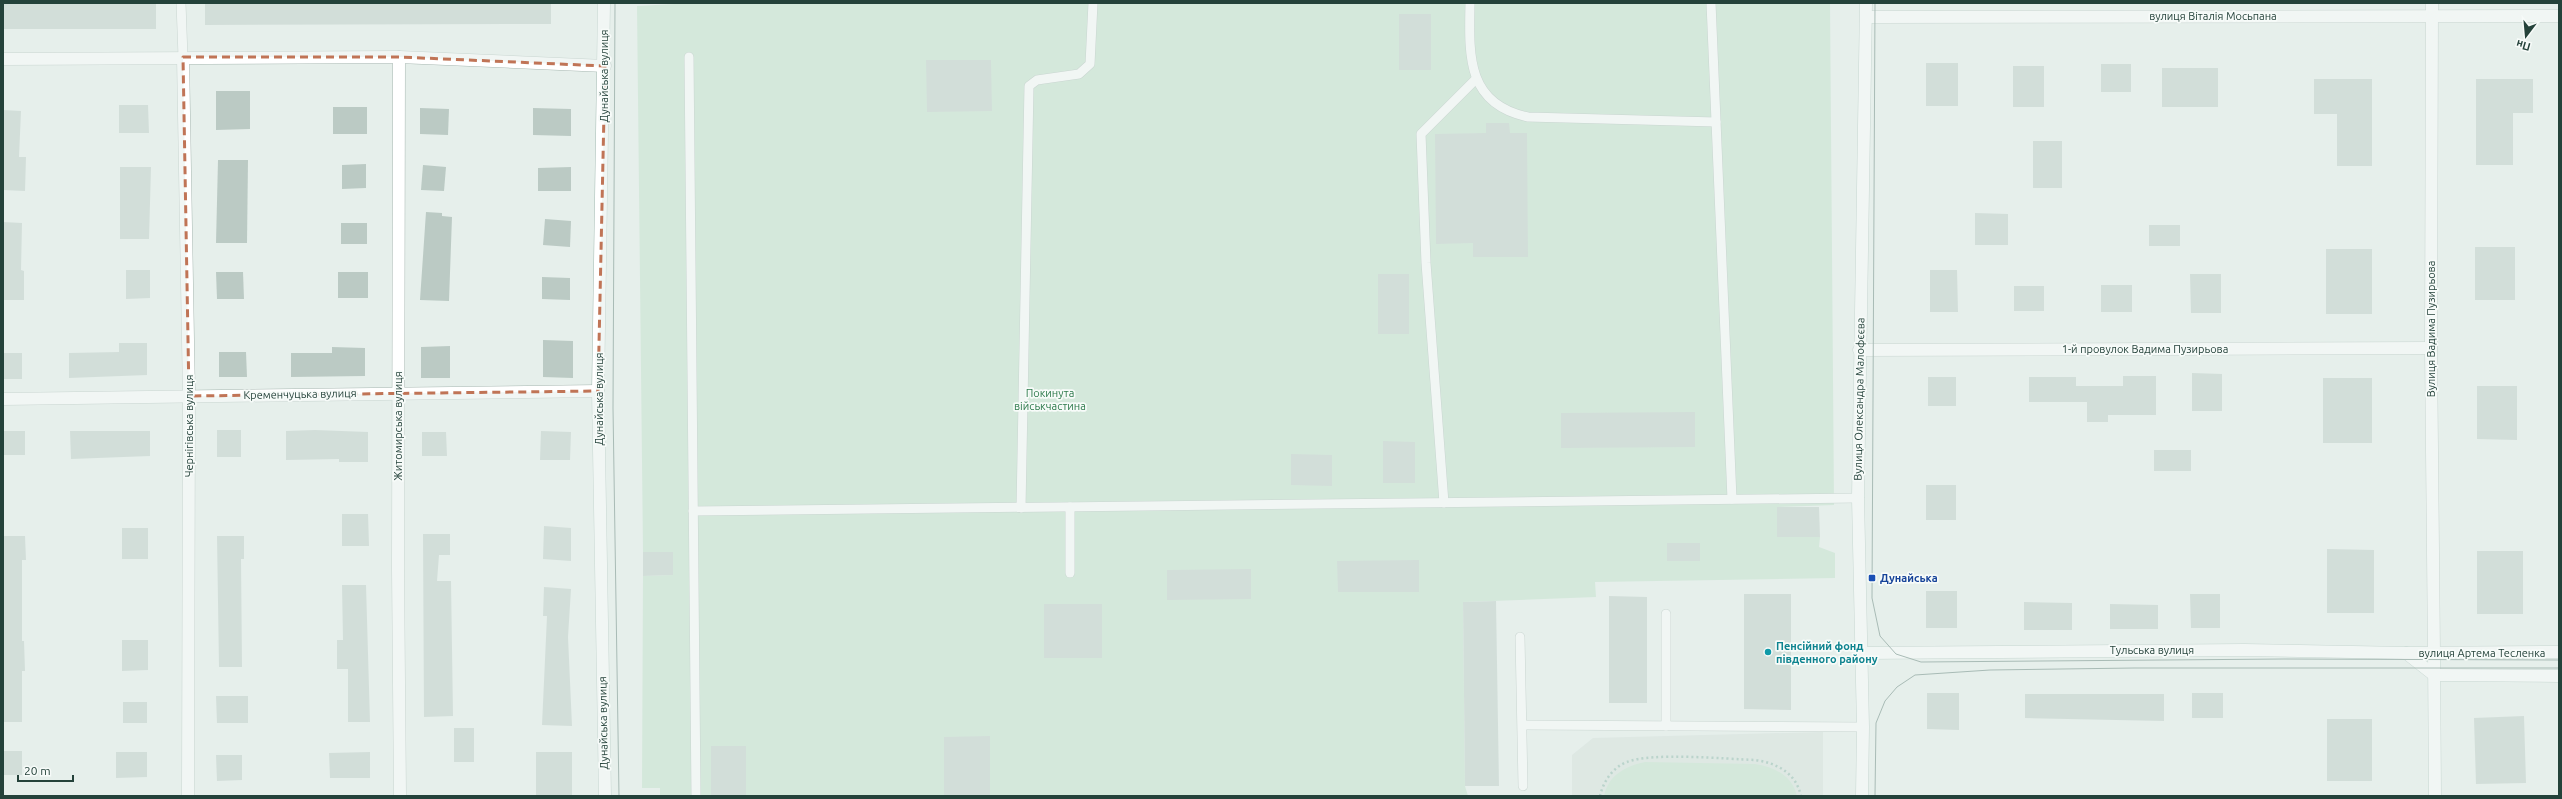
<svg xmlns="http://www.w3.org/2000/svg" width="2562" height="799" font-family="Ubuntu,sans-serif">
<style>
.built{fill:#d4dfda}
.green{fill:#bfe0c8}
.building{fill:#bbcac4}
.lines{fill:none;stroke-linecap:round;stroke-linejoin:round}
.lane-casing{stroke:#a8b8b2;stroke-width:10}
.street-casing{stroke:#a8b8b2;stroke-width:13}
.secondary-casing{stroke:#a4bbb3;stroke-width:13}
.path{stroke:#86b3a5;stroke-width:2.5;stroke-dasharray:2 3;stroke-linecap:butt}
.lane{stroke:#fff;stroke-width:9}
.street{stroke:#fff;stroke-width:12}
.secondary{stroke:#fff;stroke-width:12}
.tram{stroke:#5f7d75;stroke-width:1}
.marked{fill:none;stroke:#c07456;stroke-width:3;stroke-dasharray:8 5;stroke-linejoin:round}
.transit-dot{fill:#1a4fb4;stroke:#f7fbf9;stroke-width:1.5}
.culture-dot{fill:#0f9aa8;stroke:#f7fbf9;stroke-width:1.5}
.labels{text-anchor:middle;stroke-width:3.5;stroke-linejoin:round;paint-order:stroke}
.street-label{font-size:11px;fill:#24423a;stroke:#f7fbf9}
.park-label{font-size:11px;fill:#2d7a4b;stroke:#f7fbf9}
.transit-label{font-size:11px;font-weight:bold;fill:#164399;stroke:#f7fbf9;text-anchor:start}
.culture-label{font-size:11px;font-weight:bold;fill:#0d838f;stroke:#f7fbf9;text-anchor:start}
</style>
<rect width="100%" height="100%" fill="#e6efeb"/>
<path class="built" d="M1823 732V796H1572V755L1593 738Z"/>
<g class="green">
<path d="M693 3H1830L1834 505 1778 507 1777 537H1820L1819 547 1835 553V578L1595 582 1596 597 1463 602 1465 786 1468 796H660V788H642L643 576 673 575V552H643L637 6Z"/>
<path d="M1645 762 1755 764C1774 767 1792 775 1797 796H1604C1608 775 1626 766 1645 762Z"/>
</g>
<g class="building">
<rect x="3" y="3" width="153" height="26"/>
<path d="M205 3H551V24L205 25Z"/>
<rect x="1399" y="14" width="32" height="56"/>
<path d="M926 60H991L992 111 927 112Z"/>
<rect x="1926" y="63" width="32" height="43"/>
<rect x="2101" y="64" width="30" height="28"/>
<rect x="2013" y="66" width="31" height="41"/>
<rect x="2162" y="68" width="56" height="39"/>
<path d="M2314 79H2372V166H2337V114H2314Z"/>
<path d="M2476 79H2533V113H2513V165H2476Z"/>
<path d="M216 91H250V129L216 130Z"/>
<path d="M119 105H148L149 133H119Z"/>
<rect x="333" y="107" width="34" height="27"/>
<path d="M420 108 449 109 448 135 420 134Z"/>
<path d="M533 108 571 109V136L533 135Z"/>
<path d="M3 110 21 111 19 157H26L25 191 3 190Z"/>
<path d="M1486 123H1509L1510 133H1527L1528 257H1473V243L1436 244 1435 134 1486 133Z"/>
<rect x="2033" y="141" width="29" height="47"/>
<path d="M218 160H248L247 243H216Z"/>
<path d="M366 164V188L342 189V165Z"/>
<path d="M423 165 446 167 444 191 421 190Z"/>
<path d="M120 167H151L149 239H120Z"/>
<path d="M571 167V191H538V168Z"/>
<path d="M426 212 442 213V216L452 217 449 301 420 300Z"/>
<path d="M1975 213 2008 214V245H1975Z"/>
<path d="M545 219 571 221 570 247 543 245Z"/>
<path d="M3 222 22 223 21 270 24 271V300H3Z"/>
<rect x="341" y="223" width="26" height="21"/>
<rect x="2149" y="225" width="31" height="21"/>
<rect x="2475" y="247" width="40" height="53"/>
<rect x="2326" y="249" width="46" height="65"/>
<path d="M126 270H150V298L126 299Z"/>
<path d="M1930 270H1957L1958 312H1930Z"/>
<path d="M216 272H243L244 299H217Z"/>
<rect x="338" y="272" width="30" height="26"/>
<rect x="1378" y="274" width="31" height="60"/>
<path d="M2190 274H2221V313H2191Z"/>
<path d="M542 277 570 278V300L542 299Z"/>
<rect x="2101" y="285" width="31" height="27"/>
<rect x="2014" y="286" width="30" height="25"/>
<path d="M543 340 573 341V378L543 377Z"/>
<path d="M119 343H147V375L69 378V353L119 352Z"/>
<path d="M450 346V378H421V347Z"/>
<path d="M332 347 365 348V376L291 377V353H332Z"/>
<path d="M219 352H246L247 377H219Z"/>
<rect x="3" y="353" width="19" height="26"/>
<path d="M2192 373 2222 374V411H2192Z"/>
<path d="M2123 376H2156V415H2108V422H2087V402H2029V377H2076V386H2123Z"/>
<rect x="1928" y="377" width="28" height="29"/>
<rect x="2323" y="378" width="49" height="65"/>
<path d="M2477 386H2517V440L2477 439Z"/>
<path d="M1695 412V447L1561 448V413Z"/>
<rect x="217" y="430" width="24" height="27"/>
<path d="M315 430 368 432V462H339V459L286 460V431Z"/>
<rect x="3" y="431" width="22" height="24"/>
<path d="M70 431H150V456L71 459Z"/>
<path d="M541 431 571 432 570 460H540Z"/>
<path d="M422 432H446L447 456H422Z"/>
<path d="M1383 441 1415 442V483H1383Z"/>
<rect x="2154" y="450" width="37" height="21"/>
<path d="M1291 454 1332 455V486L1291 485Z"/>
<rect x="1926" y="485" width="30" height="35"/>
<path d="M1777 507H1819L1820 537H1777Z"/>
<path d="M342 514H368L369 546H342Z"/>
<path d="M544 526 571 528V561L543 559Z"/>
<rect x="122" y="528" width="26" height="31"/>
<path d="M423 534H450V555H439L437 581H451L453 716 424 717Z"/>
<path d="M3 536H25L26 560H22V641H24L25 671H22V722H3Z"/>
<path d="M217 536H244V559H241L242 667H219Z"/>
<rect x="1667" y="543" width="33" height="18"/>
<path d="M2327 549 2374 550V613H2327Z"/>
<rect x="2477" y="551" width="46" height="63"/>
<path d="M643 552H673V575L643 576Z"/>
<path d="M1419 560V592H1338L1337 561Z"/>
<path d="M1251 569V599L1167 600V570Z"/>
<path d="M342 585H366L370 722H348V669H337V640H343Z"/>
<path d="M544 587 571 589 568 637 572 726 542 725 547 616H543Z"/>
<rect x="1926" y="591" width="31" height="37"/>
<path d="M1744 594H1791V710L1744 709Z"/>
<path d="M2190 594H2220V628H2191Z"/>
<path d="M1609 596 1647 597V703H1609Z"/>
<path d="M1496 601 1499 786H1465L1463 602Z"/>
<path d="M2024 602 2072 603V630H2024Z"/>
<rect x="1044" y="604" width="58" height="54"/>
<path d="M2110 604 2158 605V629H2110Z"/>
<path d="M122 640H148V670L122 671Z"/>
<path d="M1927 693H1959V730L1927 729Z"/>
<rect x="2192" y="693" width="31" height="25"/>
<path d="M2025 694H2164V721L2025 718Z"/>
<path d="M216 696H248V723H217Z"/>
<rect x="123" y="702" width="24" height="21"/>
<path d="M2524 716 2526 783 2476 784 2474 718Z"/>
<rect x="2327" y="719" width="45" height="62"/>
<rect x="454" y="728" width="20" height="34"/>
<path d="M990 736V796H944V737Z"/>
<rect x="711" y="746" width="35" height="50"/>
<rect x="3" y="751" width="19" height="24"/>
<path d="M116 752H147V777L116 778Z"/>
<path d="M370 752V778H330L329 753Z"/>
<rect x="536" y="752" width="36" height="44"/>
<path d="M216 755H242V780L217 781Z"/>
</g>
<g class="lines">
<g class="lane-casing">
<g id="lane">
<path d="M181 3 183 57"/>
<path d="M1470 3C1469 55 1466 104 1528 117L1716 122"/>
<path d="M1711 3 1732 499"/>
<path d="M689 57 696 796"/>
<path d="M1444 503 1426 263 1421 134 1476 79"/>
<path d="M1021 508 1029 86 1037 80 1079 74 1090 64 1093 3"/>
<path d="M693 511 1858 498"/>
<path d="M1070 573V507"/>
<path d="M1666 614V726"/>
<path d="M1520 637 1523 786"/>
<path d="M1524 725 1863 727"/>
</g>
</g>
<g class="street-casing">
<g id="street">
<path d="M2432 3 2431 348 2434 654"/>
<path d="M1867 17 2559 16"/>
<path d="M183 57 189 396 188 796"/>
<path d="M399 57 398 569 400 796"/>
<path d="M3 59 399 57 605 66"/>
<path d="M1859 350 2431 348"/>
<path d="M3 399 598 391"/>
</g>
</g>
<g class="secondary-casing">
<g id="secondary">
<path d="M604 3 598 391 605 796"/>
<path d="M1862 653 2244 650 2406 653 2434 675"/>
<path d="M2406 653 2559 652"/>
<path d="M2434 654 2435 796"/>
<path d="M2434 675 2559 676"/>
<path d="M1862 796 1863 727 1858 498 1866 3"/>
</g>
</g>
<path class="path" d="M1600 796C1603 782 1613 767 1627 762 1651 752 1726 759 1755 760 1777 763 1796 773 1801 796"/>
<use href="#lane" class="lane"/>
<use href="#street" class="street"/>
<use href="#secondary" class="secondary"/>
<g class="tram">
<path d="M615 3 613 408 619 796"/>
<path d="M1875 3 1872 598 1880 636 1896 654 1921 662 2284 659 2559 660"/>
<path d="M1875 796 1876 723 1885 701 1897 687 1915 675 1990 670 2134 668H2559"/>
</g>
</g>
<path d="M0 0H2562V799H0ZM183 57H399L605 66 598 391 189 396Z" fill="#e6efeb" fill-opacity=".55" fill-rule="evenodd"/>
<path class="marked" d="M183 57H399L605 66 598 391 189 396Z"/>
<rect class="transit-dot" x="1868" y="574" width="8" height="8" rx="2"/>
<circle class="culture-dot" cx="1768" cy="652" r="4"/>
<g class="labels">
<g class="street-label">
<text x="2213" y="20">вулиця Віталія Мосьпана</text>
<text transform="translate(604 76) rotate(-90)" y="4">Дунайська вулиця</text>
<text transform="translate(2431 329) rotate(-90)" y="4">Вулиця Вадима Пузирьова</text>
<text x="2145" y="353">1-й провулок Вадима Пузирьова</text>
<text transform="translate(300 394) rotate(-1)" y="4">Кременчуцька вулиця</text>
<text transform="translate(599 399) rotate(-90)" y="4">Дунайська вулиця</text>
<text transform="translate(1859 399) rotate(-89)" y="4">Вулиця Олександра Малофєєва</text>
<text transform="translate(189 426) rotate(-90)" y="4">Чернігівська вулиця</text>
<text transform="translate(398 426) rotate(-90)" y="4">Житомирська вулиця</text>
<text x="2152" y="654">Тульська вулиця</text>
<text x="2482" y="657">вулиця Артема Тесленка</text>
<text transform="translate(603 723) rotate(-91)" y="4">Дунайська вулиця</text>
</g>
<g class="park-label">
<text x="1050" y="397">Покинута<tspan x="1050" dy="13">військчастина</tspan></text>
</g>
<g class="transit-label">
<text x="1880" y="582">Дунайська</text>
</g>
<g class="culture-label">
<text x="1776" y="650">Пенсійний фонд<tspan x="1776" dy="13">південного району</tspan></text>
</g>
</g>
<rect width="2562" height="799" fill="none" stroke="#24423a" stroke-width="8"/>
<g transform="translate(2526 36) rotate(196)" stroke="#f7fbf9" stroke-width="3" paint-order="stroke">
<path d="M0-3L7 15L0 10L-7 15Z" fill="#24423a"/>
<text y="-6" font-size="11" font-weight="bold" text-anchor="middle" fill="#24423a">Пн</text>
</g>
<path d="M18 775v6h55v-6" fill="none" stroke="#24423a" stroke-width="2"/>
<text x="24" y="775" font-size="12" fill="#24423a" stroke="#f7fbf9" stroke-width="3" paint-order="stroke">20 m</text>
</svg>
